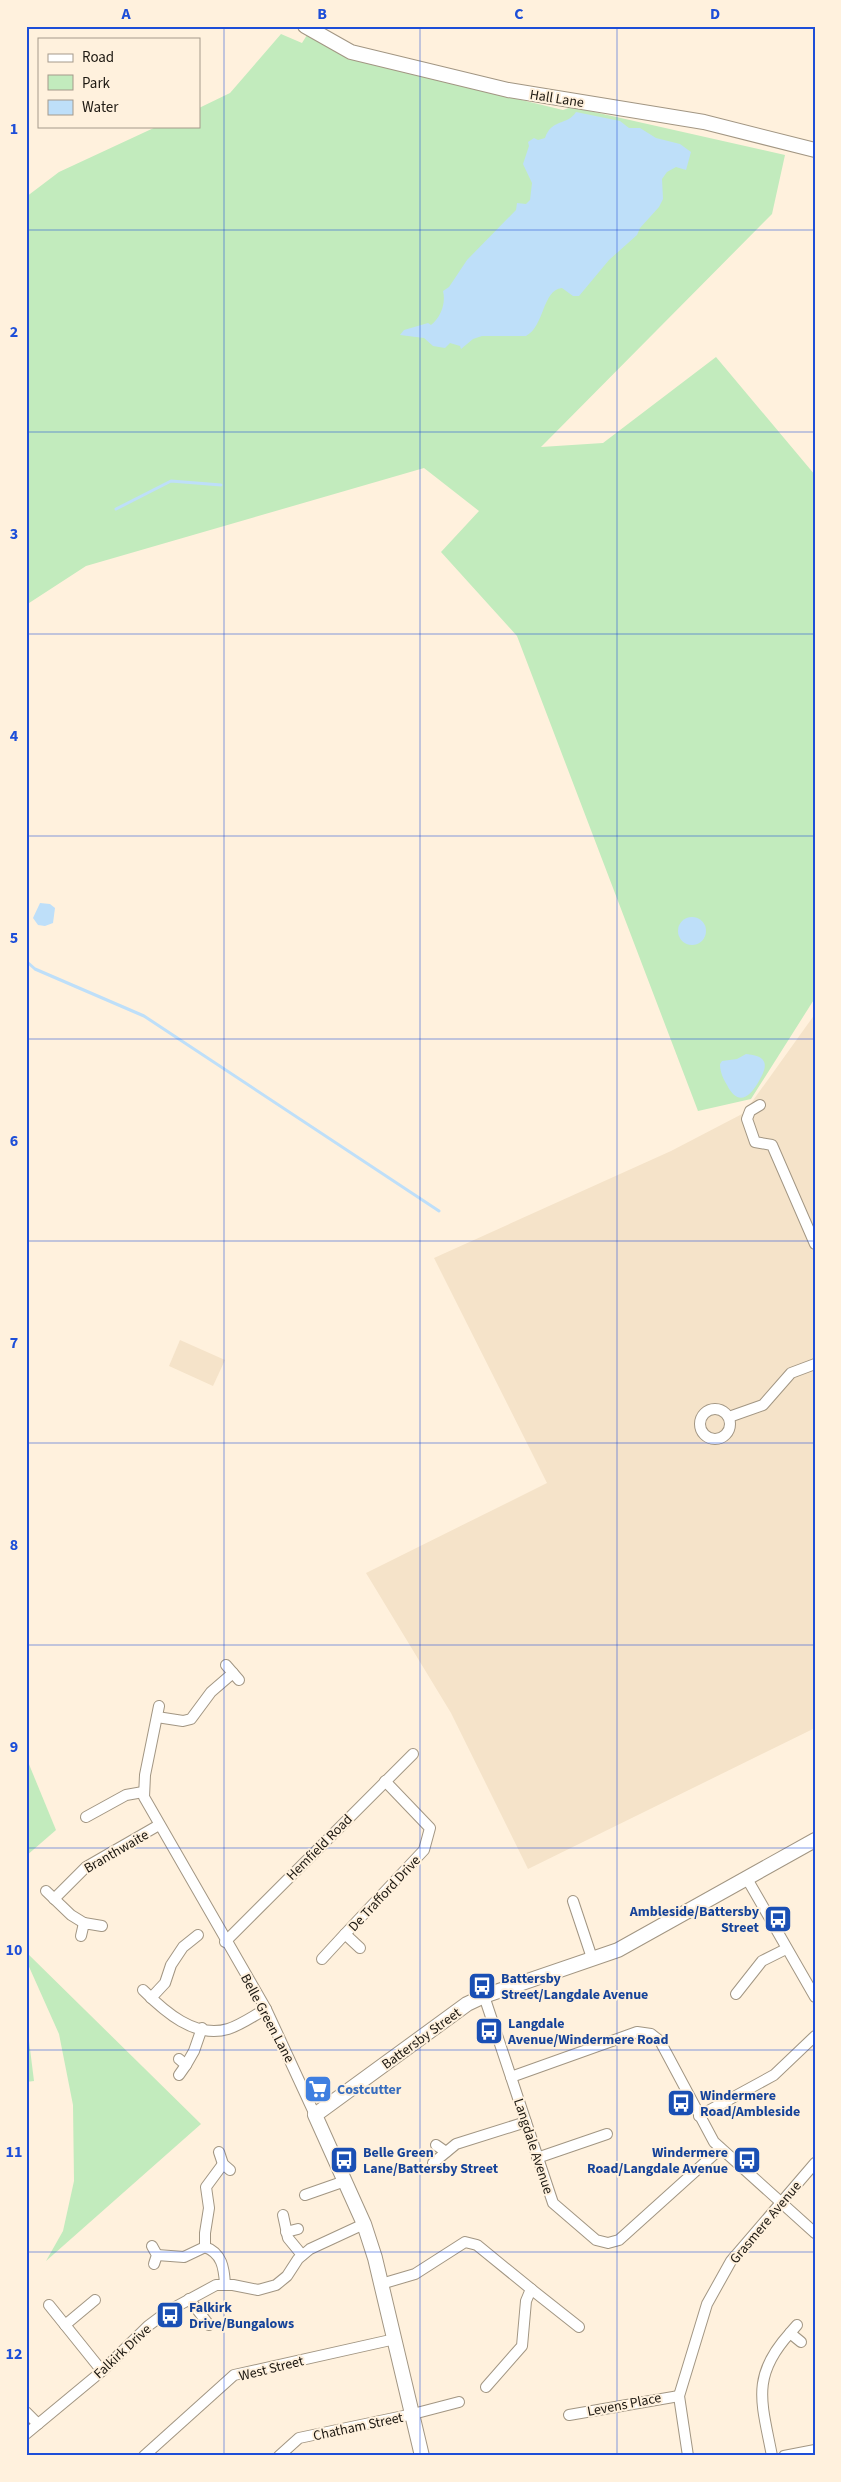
<svg xmlns="http://www.w3.org/2000/svg" width="841" height="2482" font-family="'Source Sans 3',sans-serif">
<style>
.built{fill:#f5e3c9}
.green{fill:#c2ebbd}
.water{fill:#bedff9}
.lines{fill:none;stroke-linecap:round;stroke-linejoin:round}
.stream{stroke:#bedff9;stroke-width:3}
.street-casing{stroke:#a29683;stroke-width:12}
.secondary-casing{stroke:#a29683;stroke-width:16}
.street{stroke:#fff;stroke-width:10}
.secondary{stroke:#fff;stroke-width:14}
.grid{fill:none;stroke:#1d4ed8;stroke-width:1;stroke-opacity:0.55}
.labels{text-anchor:middle;stroke-width:4;stroke-linejoin:round;paint-order:stroke}
.street-label{font-size:14px;fill:#1d1811;stroke:#fff1dd}
.transit-label{font-size:14px;font-weight:bold;fill:#164399;stroke:#fff1dd;text-anchor:start}
.shop-label{font-size:14px;font-weight:bold;fill:#366cbe;stroke:#fff1dd;text-anchor:start}
.neatline{fill:none;stroke:#1d4ed8;stroke-width:2}
.grid-label{font-size:16px;text-anchor:middle;font-weight:bold;fill:#1d4ed8}
</style>
<rect width="100%" height="100%" fill="#fff1dd"/>
<g class="built">
<path d="M815 1014V1728L528 1869 451 1713 366 1573 547 1483 434 1258 671 1151 744 1113Z"/>
<path d="M180 1340 225 1360 213 1386 169 1366Z"/>
</g>
<g class="green">
<path d="M281 34 302 43 307 35 341 55 363 62 563 110 572 107 785 155 772 214 541 447 603 443 716 357 815 475V998L751 1099 698 1111 517 636 441 552 479 511 424 468 86 566 26 605V197L59 172 158 126H199V108L230 93Z"/>
<path d="M26 1757 56 1830 26 1856Z"/>
<path d="M26 1952 201 2124 46 2261 63 2231 74 2181 73 2105 59 2034 26 1960Z"/>
<path d="M26 2017 34 2081 26 2082Z"/>
</g>
<g class="water">
<path d="M576 112 620 121 629 128H640L656 138 680 144 691 152 686 170 676 167 667 172 662 179 663 199 659 207 640 228 637 235 609 260 579 296H573L562 288C542 290 545 326 526 336H482L473 339 461 349 460 346 450 343 445 348 433 346 424 338 400 335 404 330 428 323 431 325C441 317 446 303 443 291L449 287 467 260 516 210 517 203 526 204 530 200 532 183 523 164 529 146 528 142 534 138 538 140 545 138C552 118 567 126 576 112Z"/>
<path d="M40 903 50 904 55 908 53 923 45 926 38 925 33 918Z"/>
<circle cx="692" cy="931" r="14"/>
<path d="M746 1054C767 1056 769 1064 759 1081 750 1097 738 1107 727 1085 723 1078 720 1072 720 1064L722 1061 737 1059Z"/>
</g>
<g class="lines">
<g class="stream">
<path d="M116 509 171 481 221 485"/>
<path d="M26 961 35 969 144 1016 439 1211"/>
</g>
<g class="street-casing">
<g id="street">
<path d="M760 1105 750 1111 747 1119 755 1142 772 1145 815 1244"/>
<circle cx="715" cy="1424" r="15"/>
<path d="M729 1417 763 1405 791 1373 815 1364"/>
<path d="M226 1665 239 1680"/>
<path d="M159 1706 145 1775 144 1797 266 2009 315 2115"/>
<path d="M157 1717 183 1721 191 1719 211 1692 233 1673"/>
<path d="M86 1817 126 1795 143 1792"/>
<path d="M746 1877 815 1997"/>
<path d="M46 1891 71 1915 84 1923"/>
<path d="M54 1899 86 1867 159 1825"/>
<path d="M573 1901 592 1958"/>
<path d="M345 1934 424 1850 430 1828 385 1781"/>
<path d="M81 1936 84 1923 102 1926"/>
<path d="M225 1942 413 1754"/>
<path d="M322 1959 345 1934 360 1948"/>
<path d="M143 1990C164 2011 195 2039 228 2029 241 2025 253 2016 266 2009"/>
<path d="M736 1994 762 1961 786 1949"/>
<path d="M484 1996 553 2203 596 2240 608 2243 619 2240 720 2149"/>
<path d="M151 1998 165 1983 171 1965 183 1947 198 1935"/>
<path d="M186 2065 194 2051 202 2028"/>
<path d="M179 2075 186 2065 179 2059"/>
<path d="M511 2077 637 2032 651 2034 660 2041 714 2142 815 2233"/>
<path d="M699 2116 774 2075 815 2036"/>
<path d="M436 2145 446 2152"/>
<path d="M219 2152 223 2164 230 2170"/>
<path d="M537 2158 607 2134"/>
<path d="M433 2163 456 2144 526 2122"/>
<path d="M223 2164 206 2187 209 2208 205 2233V2247C222 2253 224 2268 225 2284"/>
<path d="M305 2195 345 2181"/>
<path d="M283 2215 288 2238 302 2255"/>
<path d="M286 2232 298 2229"/>
<path d="M152 2246 157 2255 154 2264"/>
<path d="M157 2255 184 2257 205 2247"/>
<path d="M381 2284 415 2274 465 2242 477 2245 531 2289 526 2301 522 2346 486 2387"/>
<path d="M531 2289 579 2327"/>
<path d="M189 2299 209 2325"/>
<path d="M49 2305 102 2371"/>
<path d="M65 2325 95 2300"/>
<path d="M797 2325 790 2333 801 2342"/>
<path d="M26 2412 38 2424"/>
<path d="M569 2415 679 2396"/>
<path d="M26 2434 102 2371 148 2326 168 2311 216 2285H233L258 2290 276 2285 287 2276 298 2259 310 2249 364 2224"/>
<path d="M144 2456 234 2375 395 2339"/>
<path d="M279 2456 299 2438 413 2414 459 2402"/>
<path d="M688 2456 679 2396 707 2304 731 2261 815 2163"/>
<path d="M772 2456C762 2403 750 2377 790 2333"/>
<path d="M784 2456 815 2450"/>
</g>
</g>
<g class="secondary-casing">
<g id="secondary">
<path d="M305 26 351 52 508 90 704 122 815 150"/>
<path d="M422 2456 375 2258 364 2224 315 2115 467 2004 484 1996 618 1950 815 1840"/>
</g>
</g>
<use href="#street" class="street"/>
<use href="#secondary" class="secondary"/>
</g>
<path class="grid" d="M224 26V2456M420 26V2456M617 26V2456M26 230H815M26 432H815M26 634H815M26 836H815M26 1039H815M26 1241H815M26 1443H815M26 1645H815M26 1848H815M26 2050H815M26 2252H815"/>
<defs>
<g id="bus-square" transform="scale(1.4375)"><rect x="-9" y="-9" width="18" height="18" rx="4" fill="#1a4fb4" stroke="#fff1dd"/><path d="M-5-6H5V4H4V6H2V4H-2V6H-4V4H-5ZM-3.5-4V0h7V-4ZM-3.5 1.2v1.5H-2V1.2ZM2 1.2v1.5H3.5V1.2Z" fill="#fff"/></g>
<g id="supermarket-square" transform="scale(1.4375)"><rect x="-9" y="-9" width="18" height="18" rx="4" fill="#3f7fe0" stroke="#fff1dd"/><path d="M-6-5.5h2.5l.6 2H6L4.5 2H-2.5L-4.4-4H-6ZM-1.5 3.2a1.3 1.3 0 1 0 .1 0ZM3 3.2a1.3 1.3 0 1 0 .1 0Z" fill="#fff"/></g>
</defs>
<g fill-rule="evenodd">
<use href="#bus-square" x="778" y="1919"/>
<use href="#bus-square" x="482" y="1986"/>
<use href="#bus-square" x="489" y="2031"/>
<use href="#supermarket-square" x="318" y="2089"/>
<use href="#bus-square" x="681" y="2103"/>
<use href="#bus-square" x="344" y="2160"/>
<use href="#bus-square" x="747" y="2160"/>
<use href="#bus-square" x="170" y="2315"/>
</g>
<g class="labels">
<g class="street-label">
<text transform="translate(557 98) rotate(9)" y="5">Hall Lane</text>
<text transform="translate(319 1847) rotate(-45)" y="5">Hemfield Road</text>
<text transform="translate(116 1851) rotate(-30)" y="5">Branthwaite</text>
<text transform="translate(384 1893) rotate(-47)" y="5">De Trafford Drive</text>
<text transform="translate(268 2018) rotate(62)" y="5">Belle Green Lane</text>
<text transform="translate(421 2038) rotate(-36)" y="5">Battersby Street</text>
<text transform="translate(534 2146) rotate(72)" y="5">Langdale Avenue</text>
<text transform="translate(765 2222) rotate(-50)" y="5">Grasmere Avenue</text>
<text transform="translate(122 2351) rotate(-43)" y="5">Falkirk Drive</text>
<text transform="translate(271 2368) rotate(-14)" y="5">West Street</text>
<text transform="translate(624 2404) rotate(-11)" y="5">Levens Place</text>
<text transform="translate(358 2426) rotate(-12)" y="5">Chatham Street</text>
</g>
<g class="transit-label">
<text x="759" y="1916" text-anchor="end">Ambleside/Battersby<tspan x="759" dy="16">Street</tspan></text>
<text x="501" y="1983">Battersby<tspan x="501" dy="16">Street/Langdale Avenue</tspan></text>
<text x="508" y="2028">Langdale<tspan x="508" dy="16">Avenue/Windermere Road</tspan></text>
<text x="700" y="2100">Windermere<tspan x="700" dy="16">Road/Ambleside</tspan></text>
<text x="363" y="2157">Belle Green<tspan x="363" dy="16">Lane/Battersby Street</tspan></text>
<text x="728" y="2157" text-anchor="end">Windermere<tspan x="728" dy="16">Road/Langdale Avenue</tspan></text>
<text x="189" y="2312">Falkirk<tspan x="189" dy="16">Drive/Bungalows</tspan></text>
</g>
<g class="shop-label">
<text x="337" y="2094">Costcutter</text>
</g>
</g>
<rect width="841" height="2482" fill="none" stroke="#fff1dd" stroke-width="55"/>
<rect x="38" y="38" width="162" height="90" fill="#fff1dd" stroke="#a59a8b"/>
<rect x="48" y="54" width="25" height="8" fill="#ffffff" stroke="#a59a8b"/>
<text x="82" y="62" font-size="15" fill="#1d1811">Road</text>
<rect x="48" y="75" width="25" height="15" fill="#c2ebbd" stroke="#a59a8b"/>
<text x="82" y="88" font-size="15" fill="#1d1811">Park</text>
<rect x="48" y="100" width="25" height="15" fill="#bedff9" stroke="#a59a8b"/>
<text x="82" y="112" font-size="15" fill="#1d1811">Water</text>
<rect x="28" y="28" width="786" height="2426" class="neatline"/>
<g class="grid-label">
<text x="126" y="19">A</text>
<text x="322" y="19">B</text>
<text x="519" y="19">C</text>
<text x="715" y="19">D</text>
<text x="14" y="134">1</text>
<text x="14" y="337">2</text>
<text x="14" y="539">3</text>
<text x="14" y="741">4</text>
<text x="14" y="943">5</text>
<text x="14" y="1146">6</text>
<text x="14" y="1348">7</text>
<text x="14" y="1550">8</text>
<text x="14" y="1752">9</text>
<text x="14" y="1955">10</text>
<text x="14" y="2157">11</text>
<text x="14" y="2359">12</text>
</g>
</svg>
